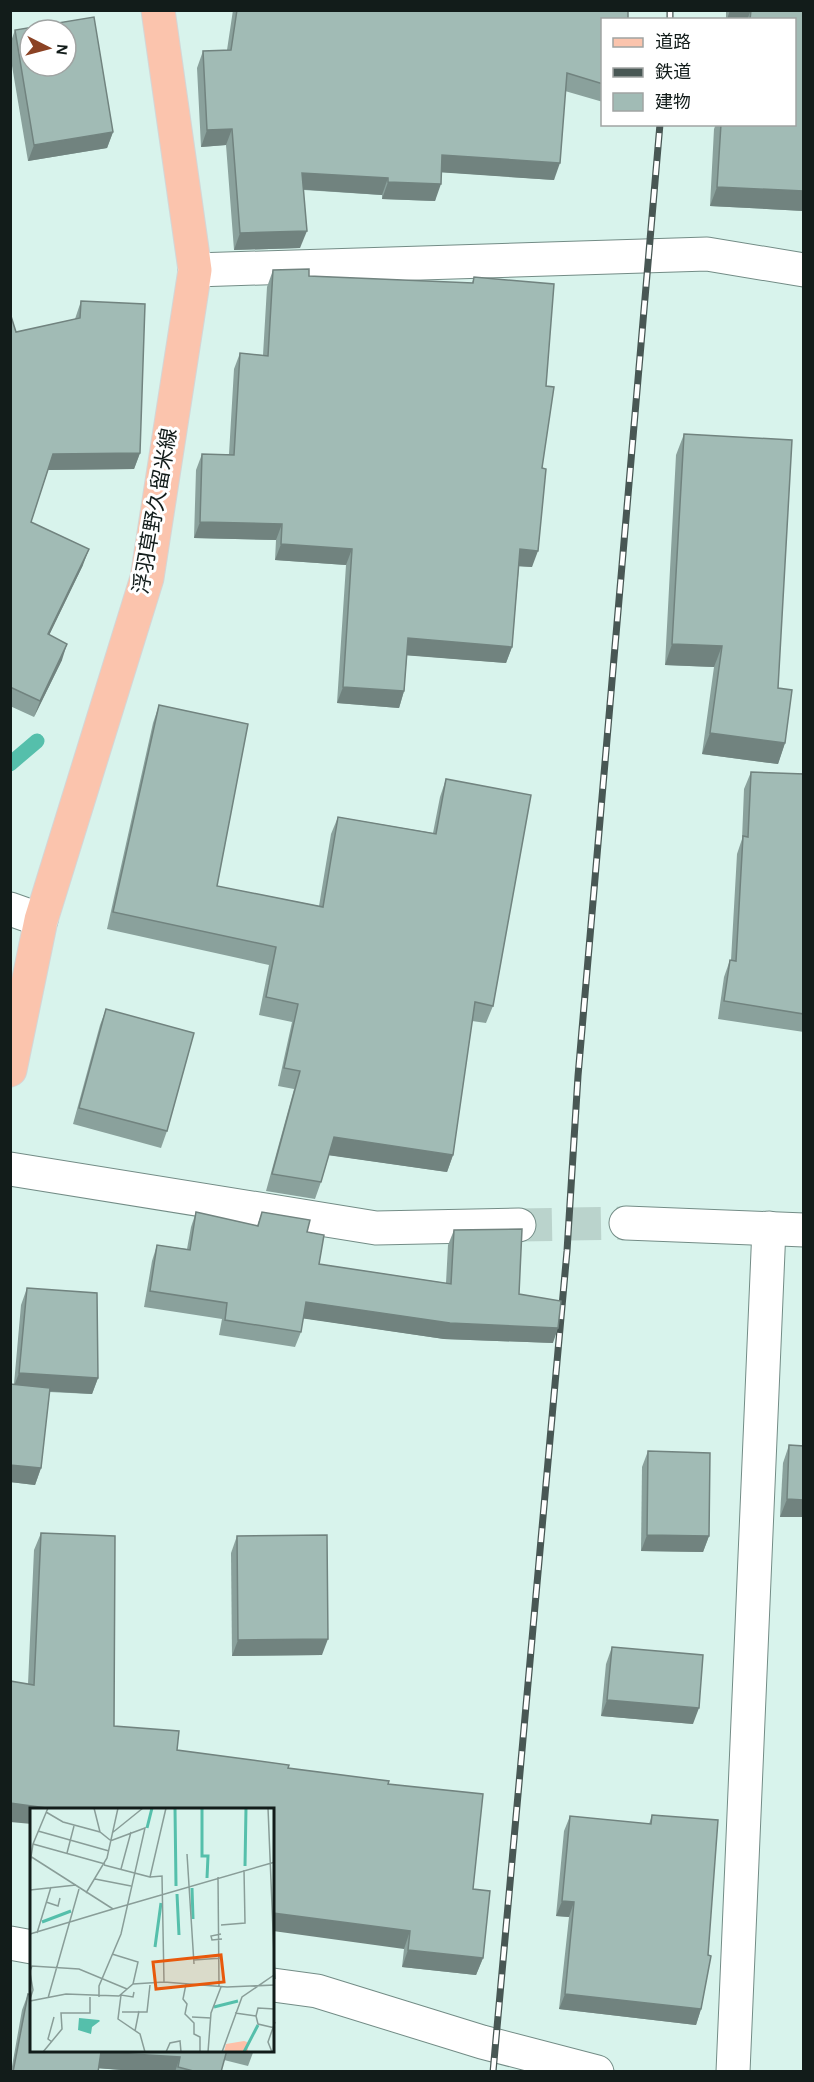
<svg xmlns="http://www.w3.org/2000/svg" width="814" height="2082" font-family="'Alegreya Sans','Noto Sans JP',sans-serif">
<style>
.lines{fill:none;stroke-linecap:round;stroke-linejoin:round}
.stream{stroke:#55bfab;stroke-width:15}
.minor-tunnel{stroke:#bad3cc;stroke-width:33;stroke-dasharray:33 16;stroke-linecap:butt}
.minor-casing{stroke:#738c86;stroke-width:35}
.major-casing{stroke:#d4d6d6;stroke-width:35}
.minor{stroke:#fff;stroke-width:33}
.major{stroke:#fbc4ad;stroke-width:33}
.rail-casing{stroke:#485754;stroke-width:7}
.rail{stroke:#fff;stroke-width:4.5;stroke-dasharray:14;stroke-linecap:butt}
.wall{fill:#8aa19c}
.shaded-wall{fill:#71837f}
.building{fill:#a1bbb5;stroke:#71837f;stroke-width:1.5;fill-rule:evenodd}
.labels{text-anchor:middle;stroke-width:6;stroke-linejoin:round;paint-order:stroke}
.street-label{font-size:21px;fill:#121c1a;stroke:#fff}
.inset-river{fill:none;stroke:#55bfab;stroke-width:3}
.inset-road{fill:none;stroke:#899d98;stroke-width:1.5}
.view{fill:#e8590c;fill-opacity:0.15;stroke:#e8590c;stroke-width:3}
.inset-edge{fill:none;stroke:#121c1a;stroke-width:3}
</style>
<rect width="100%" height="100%" fill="#d8f3ec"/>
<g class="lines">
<path class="stream" d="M10 764 37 741"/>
<path class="minor-tunnel" d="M519 1225 626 1223"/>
<g class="minor-casing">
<g id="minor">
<path d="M195 270 707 254 804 270"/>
<path d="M10 909 41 920"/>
<path d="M10 1169 376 1228 519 1225"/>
<path d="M626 1223 804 1230"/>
<path d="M10 1943 32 1947"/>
<path d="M273 1985 317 1991 482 2042 597 2072"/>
<path d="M733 2072 769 1228"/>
</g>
</g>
<g class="major-casing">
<path id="major" d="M10 1070 41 920 147 578 195 270 158 10"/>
</g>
<use href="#minor" class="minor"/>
<use href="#major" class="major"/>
<g class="rail-casing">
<g id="rail">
<path d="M670 20V10"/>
<path d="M493 2072 567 1251 578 1076 660 124"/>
</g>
</g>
<use href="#rail" class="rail"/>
</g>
<g class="wall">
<path d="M233 10H628L603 20V102L565 91 554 180 442 172 435 201 382 199V195L304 190 300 248 234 250 226 145 201 147 197 68 203 51 227 50Z"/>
<path d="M726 10H804V211L710 206 714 129 716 124H795V20H726Z"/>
<path d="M15 30 113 132 107 148 28 161 10 54V44Z"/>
<path d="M273 270 309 276 472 283 474 277 546 386 542 468 532 567 519 566 512 647 506 663 407 655 404 691 399 708 337 703 346 565 275 560 276 540 194 538 196 470 202 454H229L234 369 240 353 263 355 267 287Z"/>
<path d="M81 301 140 453 134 469 48 470 31 522 83 565 49 635 62 660 34 717 10 706V313L16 332 75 319Z"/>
<path d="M684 434 778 688 785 743 778 764 702 754 714 667 665 665 676 455Z"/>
<path d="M159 705 217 886 319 906 331 834 338 817 433 833 440 797 446 779 493 1006 486 1023 472 1021 453 1155 447 1172 329 1155 321 1182 315 1199 266 1191 294 1089 278 1086 292 1022 259 1015 269 965 107 929 153 723Z"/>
<path d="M751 772 804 774V1032L718 1019 724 977 730 960H731L737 854 742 839 744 789Z"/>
<path d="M106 1009 167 1131 161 1148 73 1124 100 1025Z"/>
<path d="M196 1212 257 1226 262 1212 307 1232 319 1264 446 1283 448 1245 454 1230 519 1294 553 1343 444 1339 303 1318 301 1332 295 1347 219 1335 222 1319 144 1307 152 1261 157 1245 187 1249 191 1227Z"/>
<path d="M27 1288 98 1378 92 1394 49 1392 41 1468 35 1485 10 1482V1384H14L21 1305Z"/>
<path d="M789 1445 804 1446V1517H780L783 1463Z"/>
<path d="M648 1451 709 1536 703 1552 641 1551 642 1467Z"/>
<path d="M41 1533 114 1726 177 1750 388 1784 473 1889 483 1958 476 1975 402 1967 404 1949 28 1684 34 1550Z"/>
<path d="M237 1536 322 1655 232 1656 231 1553Z"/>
<path d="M612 1647 693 1724 601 1716 606 1664Z"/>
<path d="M652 1815 701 2009 696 2025 559 2009 569 1917 556 1916 564 1831 570 1816 649 1824Z"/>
<path d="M28 1994 32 2050H254L248 2066 224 2060 221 2072H147L98 2068V2072H11L22 2010Z"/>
</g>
<g class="shaded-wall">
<path d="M730 10H751L747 20H727Z"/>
<path d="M232 129 226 145 201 147 207 130Z"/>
<path d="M113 132 107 148 28 161 34 145Z"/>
<path d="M442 155 560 163 554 180 436 172Z"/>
<path d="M302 173 388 178 382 195 296 189Z"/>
<path d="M388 182 441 184 435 201 382 199Z"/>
<path d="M717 187 804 191V211L710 206Z"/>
<path d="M307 231 300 248 234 250 240 233Z"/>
<path d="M140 453 134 469 47 470 53 454Z"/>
<path d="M200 522 282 524 276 540 194 538Z"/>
<path d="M281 544 352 549 346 565 275 560Z"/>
<path d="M89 549 83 565 42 650 48 634Z"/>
<path d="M520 549 538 551 532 567 514 566Z"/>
<path d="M408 638 512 647 506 663 402 655Z"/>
<path d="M67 644 62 660 34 717 40 701Z"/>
<path d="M672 644 722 646 714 667 665 665Z"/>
<path d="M343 687 404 691 399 708 337 703Z"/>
<path d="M710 733 785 743 778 764 702 754Z"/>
<path d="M334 1137 453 1155 447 1172 327 1155Z"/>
<path d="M306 1302 558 1328 553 1343 444 1339 300 1318Z"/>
<path d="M19 1373 98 1378 92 1394 13 1389Z"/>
<path d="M10 1465 41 1468 35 1485 10 1482Z"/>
<path d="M787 1499 804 1500V1517H780Z"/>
<path d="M647 1535 709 1536 703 1552 641 1551Z"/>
<path d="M328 1639 322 1655 232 1656 238 1640Z"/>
<path d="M607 1700 699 1708 693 1724 601 1716Z"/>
<path d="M10 1803 54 1809H32V1824L10 1822Z"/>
<path d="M562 1901 574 1902 569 1917 556 1916Z"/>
<path d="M273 1913 410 1931 404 1949 273 1931Z"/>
<path d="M408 1950 483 1958 476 1975 402 1967Z"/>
<path d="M565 1994 701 2009 696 2025 559 2009Z"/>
<path d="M101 2052 180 2057 175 2072H147L95 2068Z"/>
</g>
<g class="building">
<path d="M237 10H628V20H603V84L567 73 560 163 442 155 441 184 388 182V178L302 173 307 231 240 233 232 129 207 130 203 51 231 50Z"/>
<path d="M751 10H804V191L717 187 721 124H795V20H750Z"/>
<path d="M94 17 113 132 34 145 15 30ZM30 30H66V66H30Z"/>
<path d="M309 269V276L473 283 474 277 554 284 546 386 554 387 542 468 546 469 538 551 520 549 512 647 408 638 404 691 343 687 352 549 281 544 282 524 200 522 202 454 234 455 240 353 268 356 273 270Z"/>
<path d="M81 301 145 304 140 453 53 454 31 522 89 549 48 634 67 644 40 701 10 687V313L16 332 80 318Z"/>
<path d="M684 434 792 440 778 688 792 690 785 743 710 733 722 646 672 644Z"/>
<path d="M159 705 248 724 217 886 323 907 338 817 436 834 446 779 531 795 493 1006 475 1002 453 1155 334 1137 321 1182 272 1174 300 1071 284 1068 298 1004 266 997 276 947 113 912Z"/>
<path d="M751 772 804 774V1014L724 1001 730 960 736 961 743 836 748 837Z"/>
<path d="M106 1009 194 1033 167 1131 79 1108Z"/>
<path d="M196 1212 258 1226 262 1212 310 1220 307 1232 324 1235 319 1264 451 1284 454 1230 522 1229 519 1294 561 1301 558 1328 450 1323 306 1302 301 1332 225 1320 227 1303 150 1291 157 1245 190 1250Z"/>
<path d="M27 1288 97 1293 98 1378 19 1373Z"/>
<path d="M10 1384 50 1388 41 1468 10 1465Z"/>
<path d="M789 1445 804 1446V1500L787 1499Z"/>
<path d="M648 1451 710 1453 709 1536 647 1535Z"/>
<path d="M41 1533 115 1536 114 1726 179 1731 177 1750 289 1765 288 1768 389 1781 388 1784 483 1794 473 1889 490 1891 483 1958 408 1950 410 1931 273 1913V1809H54L10 1803V1681L34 1685Z"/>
<path d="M327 1535 328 1639 238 1640 237 1536Z"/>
<path d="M612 1647 703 1655 699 1708 607 1700Z"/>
<path d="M652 1815 718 1820 708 1955 711 1956 701 2009 565 1994 574 1902 562 1901 570 1816 651 1824Z"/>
<path d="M28 1994 32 1995V2050H227L221 2072H197L178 2067 180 2057 101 2052 98 2072H13Z"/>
</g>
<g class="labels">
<g class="street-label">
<text transform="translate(155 511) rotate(-80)" y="7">浮羽草野久留米線</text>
</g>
</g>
<g transform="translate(30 1808)">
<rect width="244" height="244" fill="#d8f3ec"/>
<path d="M214 233 217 234 218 244H194L196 236Z" fill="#fec0a8"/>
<path d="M49 210 69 212 70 213 62 219 61 226 48 222Z" fill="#55bfab"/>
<path class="inset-river" d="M145 0 146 78M172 0V48H178L177 70M117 20 122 0M215 58 216 0M162 80 163 111M147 86 149 127M12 114 41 103M125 139 131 95M184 199 208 193M214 244 228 217"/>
<path class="inset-road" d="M64 0 70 24M238 0 245 171M16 4 33 14 70 24 80 32M8 23 79 43M82 25 113 0M3 36 75 56M37 45 44 18M157 46 164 156M0 48 83 101M0 56 3 36 18 0M74 57 120 69 136 0M91 61 101 24M120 69 132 68 134 174M188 69 189 178M65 71 101 78M0 82 46 77M56 85 77 50 88 0M16 94 28 98 30 90M83 101 245 54M191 117 215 115 214 62M7 125 21 79M0 126 83 101M191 126 181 128 182 132 192 131M82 146 108 154 103 176M164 152 192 150M0 163 2 158 49 161 97 181M0 165 3 182 0 191M156 176 153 191 157 196 155 206 164 215V226L170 229V244M104 184 103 189 91 187 88 211 110 226 115 244M69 189V178L91 126 115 20 80 33M18 190 49 81M0 193 36 186 89 188 103 176 134 174 197 179 245 177M245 201 228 200 226 208 228 216 245 220M92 204H117L120 177M205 205 226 208M162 209 181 210M105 223 109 203M22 234 18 231 24 209M13 244 32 221 31 205H60V189M136 244 140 235 150 233 151 244M178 244 181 205 191 179M192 244 212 189 244 167M242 244 238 234 245 214"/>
<path class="view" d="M191 147 194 174 126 181 123 154Z"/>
<rect width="244" height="244" class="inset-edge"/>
</g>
<rect width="814" height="2082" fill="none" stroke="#121c1a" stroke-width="24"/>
<rect x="601" y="18" width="195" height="108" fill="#ffffff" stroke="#a0a4a3" stroke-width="1.5"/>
<rect x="613" y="38" width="30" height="9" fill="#fbc4ad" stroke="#a0a4a3" stroke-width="1.5"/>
<text x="655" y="48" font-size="18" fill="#121c1a">道路</text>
<rect x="613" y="68" width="30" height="9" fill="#485754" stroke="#a0a4a3" stroke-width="1.5"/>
<text x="655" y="78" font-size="18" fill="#121c1a">鉄道</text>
<rect x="613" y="93" width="30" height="18" fill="#a1bbb5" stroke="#a0a4a3" stroke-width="1.5"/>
<text x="655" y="108" font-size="18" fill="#121c1a">建物</text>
<g transform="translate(48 48) rotate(96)"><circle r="28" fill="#ffffff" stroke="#a0a4a3" stroke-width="1.5"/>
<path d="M0-4.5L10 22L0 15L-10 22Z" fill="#8b4224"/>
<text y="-9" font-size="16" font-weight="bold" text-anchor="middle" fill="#121c1a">N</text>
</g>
</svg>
